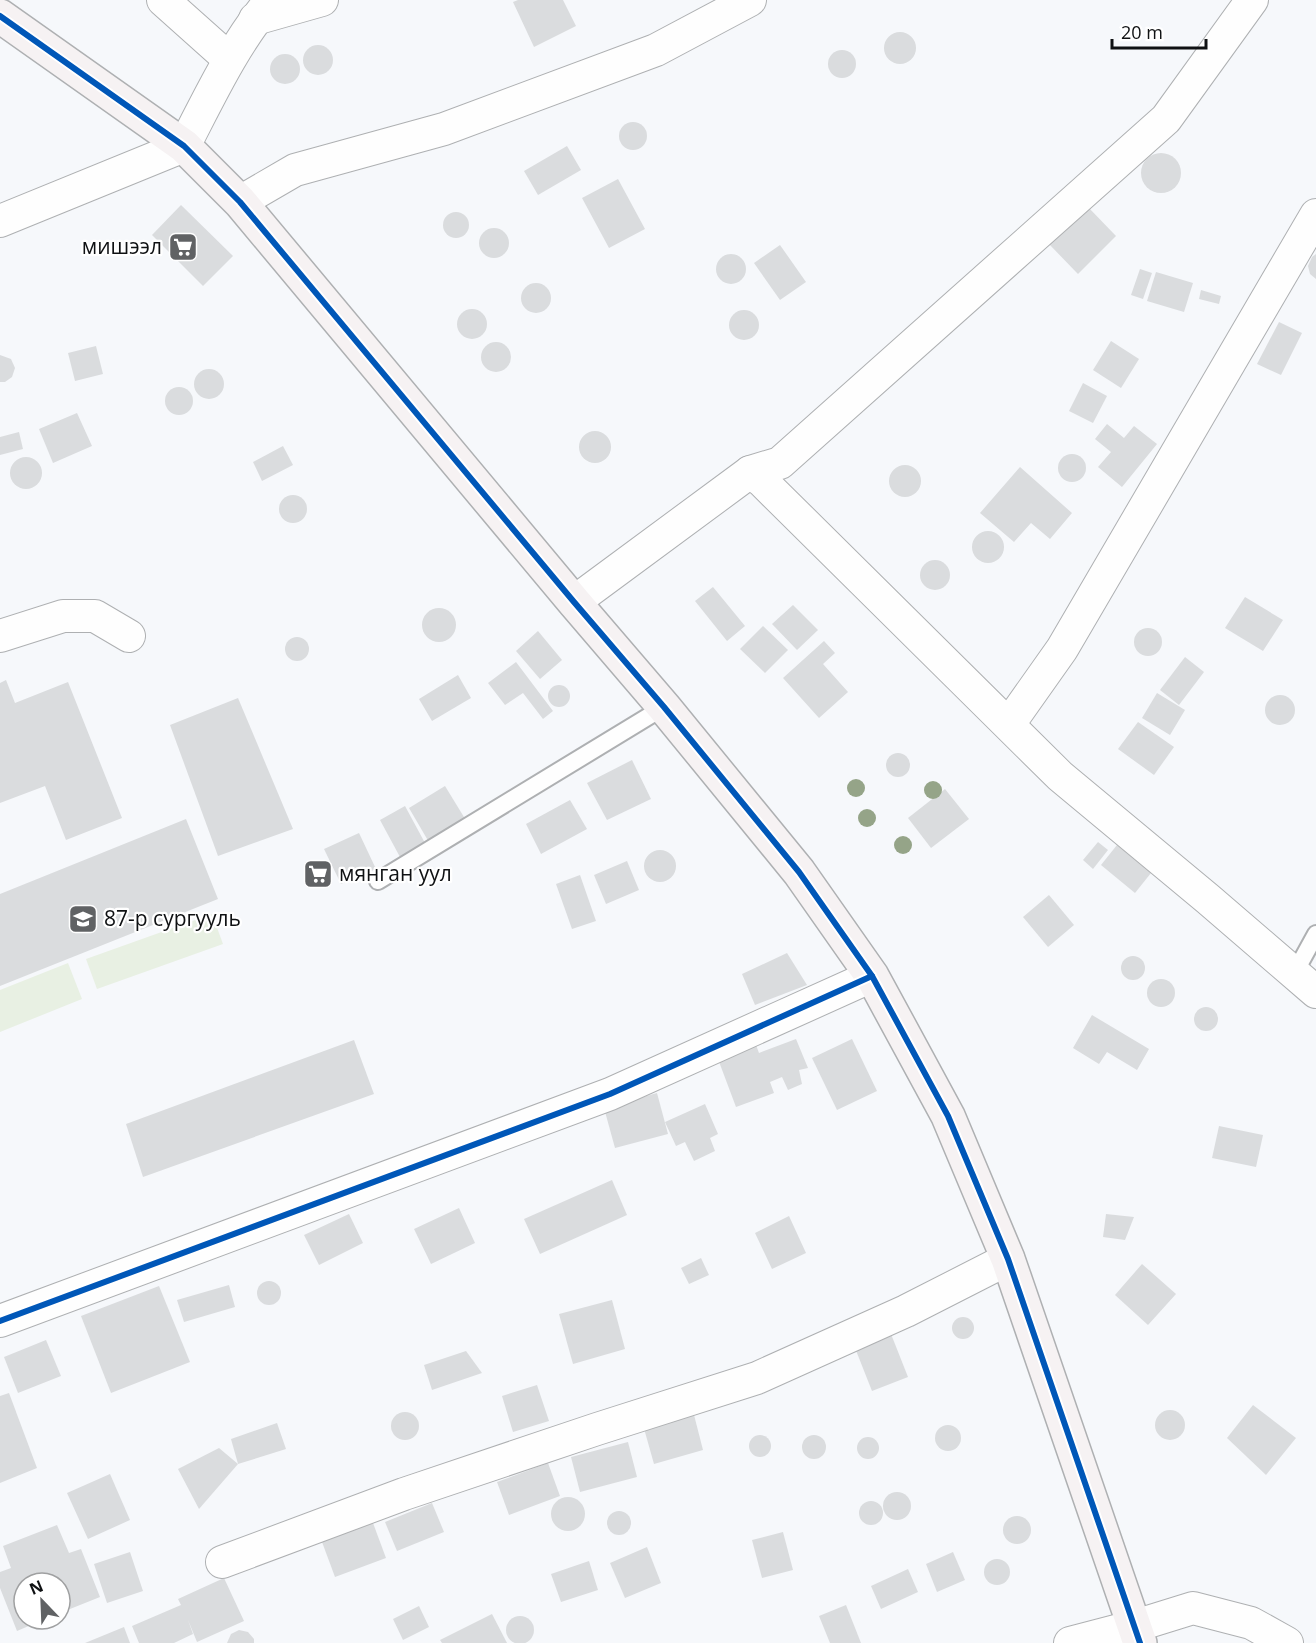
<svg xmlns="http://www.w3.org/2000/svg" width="1316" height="1643" font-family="'Open Sans',sans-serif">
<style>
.green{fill:#e8f0e3}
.building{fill:#dadcde}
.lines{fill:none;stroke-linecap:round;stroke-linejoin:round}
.lane-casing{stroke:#aeb0b2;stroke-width:20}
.street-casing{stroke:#aeb0b2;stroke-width:34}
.secondary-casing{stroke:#aeb0b2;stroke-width:36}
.lane{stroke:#fefefe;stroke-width:16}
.street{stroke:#fefefe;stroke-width:32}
.secondary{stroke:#f6f2f3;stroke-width:33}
.cycleway-casing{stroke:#fff;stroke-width:10}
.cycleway{stroke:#0057b8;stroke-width:6}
.tree{fill:#95a488}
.labels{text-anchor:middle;stroke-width:4.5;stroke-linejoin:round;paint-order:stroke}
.poi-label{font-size:21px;fill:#0f1113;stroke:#fff;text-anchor:start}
</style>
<rect width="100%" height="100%" fill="#f6f8fb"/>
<g class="green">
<path d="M212 914 223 944 97 989 86 959Z"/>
<path d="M68 963 82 999 0 1032V990Z"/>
</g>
<g class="building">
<path d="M518 0H563L576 26 534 47 513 2Z"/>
<circle cx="900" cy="48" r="16"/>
<circle cx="318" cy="60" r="15"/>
<circle cx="842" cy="64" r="14"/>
<circle cx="285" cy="69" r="15"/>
<circle cx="633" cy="136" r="14"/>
<path d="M567 146 581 170 538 195 524 171Z"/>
<circle cx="1161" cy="173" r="20"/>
<path d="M618 179 645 229 609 248 582 198Z"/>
<path d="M181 205 233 256 203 286 152 235Z"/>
<path d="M1087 206 1116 236 1078 274 1048 243Z"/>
<circle cx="456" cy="225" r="13"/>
<circle cx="494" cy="243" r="15"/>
<path d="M780 245 806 282 780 300 754 263Z"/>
<path d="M1316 254V279L1310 274 1308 266 1312 257Z"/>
<circle cx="731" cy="269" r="15"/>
<path d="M1140 269 1152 273 1143 299 1131 295Z"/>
<path d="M1156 272 1193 283 1184 312 1147 301Z"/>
<circle cx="536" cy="298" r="15"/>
<path d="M1201 290 1221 296 1219 304 1199 299Z"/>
<circle cx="472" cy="324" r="15"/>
<circle cx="744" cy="325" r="15"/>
<path d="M1279 322 1302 333 1281 375 1257 364Z"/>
<path d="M1111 341 1139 359 1121 388 1093 370Z"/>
<circle cx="496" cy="357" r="15"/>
<path d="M96 346 103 374 75 381 68 353Z"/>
<path d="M0 355 11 359 15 368 12 377 5 382H0Z"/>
<circle cx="209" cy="384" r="15"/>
<path d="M1083 383 1107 396 1093 423 1069 411Z"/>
<circle cx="179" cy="401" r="14"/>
<path d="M77 413 92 446 53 463 39 429Z"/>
<path d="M1107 424 1124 438 1134 426 1157 444 1122 487 1098 467 1111 452 1095 439Z"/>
<circle cx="595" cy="447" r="16"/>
<path d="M19 432 23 449 0 455V437Z"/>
<path d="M283 446 293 465 262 481 253 462Z"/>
<circle cx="1072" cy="468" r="14"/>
<circle cx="26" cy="473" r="16"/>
<circle cx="905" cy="481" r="16"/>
<path d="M1020 467 1072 513 1050 539 1031 523 1014 542 980 513Z"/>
<circle cx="293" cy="509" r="14"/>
<circle cx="988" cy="547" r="16"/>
<circle cx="935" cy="575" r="15"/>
<path d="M713 587 745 626 727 641 695 601Z"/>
<path d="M1245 597 1283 620 1263 651 1225 628Z"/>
<path d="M793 605 818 630 797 650 772 624Z"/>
<circle cx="439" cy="625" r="17"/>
<path d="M763 626 788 650 765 673 740 649Z"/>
<circle cx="1148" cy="642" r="14"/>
<path d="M538 631 562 660 540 679 516 651Z"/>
<circle cx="297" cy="649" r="12"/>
<path d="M824 641 835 653 823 664 848 692 819 718 783 678Z"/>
<path d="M1185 657 1204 672 1179 705 1160 690Z"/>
<path d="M516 662 553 711 543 719 523 693 505 705 488 683Z"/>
<path d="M458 675 471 698 432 721 419 699Z"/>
<path d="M6 680 15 703 68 682 122 818 66 840 45 786 0 803V683Z"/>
<circle cx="559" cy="696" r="11"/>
<path d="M1157 693 1185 710 1170 735 1142 718Z"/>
<circle cx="1280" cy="710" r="15"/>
<path d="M238 698 293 829 218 856 170 725Z"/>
<path d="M1138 722 1174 747 1154 775 1118 749Z"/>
<circle cx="898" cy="765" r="12"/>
<path d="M632 760 651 799 607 820 587 783Z"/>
<path d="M445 786 467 822 430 844 409 808Z"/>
<path d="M945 789 969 819 931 848 908 818Z"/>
<path d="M570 800 587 829 541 854 526 824Z"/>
<path d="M405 806 425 843 400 857 380 820Z"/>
<path d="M186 819 218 899 0 986V894Z"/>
<path d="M359 833 376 869 341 884 324 849Z"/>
<path d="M1098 842 1108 850 1093 869 1083 860Z"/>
<path d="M1117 845 1151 873 1135 893 1101 865Z"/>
<circle cx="660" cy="866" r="16"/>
<path d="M627 861 639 890 606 904 594 875Z"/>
<path d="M580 875 596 921 572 929 556 884Z"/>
<path d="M1049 895 1074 925 1048 947 1023 917Z"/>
<path d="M787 953 807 985 755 1005 742 974Z"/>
<circle cx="1133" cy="968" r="12"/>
<circle cx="1161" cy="993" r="14"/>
<circle cx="1206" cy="1019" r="12"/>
<path d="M1092 1015 1149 1049 1137 1070 1107 1052 1099 1064 1073 1048Z"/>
<path d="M796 1039 808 1068 799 1070 802 1084 788 1090 782 1077 770 1082 774 1093 736 1107 718 1059 756 1045 759 1053Z"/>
<path d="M852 1039 877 1091 837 1110 812 1058Z"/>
<path d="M354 1040 374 1094 143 1177 126 1124Z"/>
<path d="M657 1093 668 1134 615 1148 604 1108Z"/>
<path d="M705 1104 718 1134 710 1138 715 1151 694 1161 685 1142 676 1146 665 1122Z"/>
<path d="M1219 1126 1263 1135 1256 1167 1212 1158Z"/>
<path d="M612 1180 627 1215 540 1254 524 1219Z"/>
<path d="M459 1208 475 1243 431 1264 414 1229Z"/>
<path d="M349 1214 363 1243 319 1265 304 1235Z"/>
<path d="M1106 1214 1134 1217 1125 1240 1103 1237Z"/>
<path d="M789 1216 806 1253 772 1269 755 1233Z"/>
<path d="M701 1258 709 1275 689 1284 681 1268Z"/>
<path d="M1142 1264 1176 1294 1148 1325 1115 1295Z"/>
<circle cx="269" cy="1293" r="12"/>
<path d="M229 1285 235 1307 184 1322 177 1300Z"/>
<path d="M159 1286 190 1362 111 1393 81 1316Z"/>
<path d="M612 1300 625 1349 573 1364 559 1314Z"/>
<circle cx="963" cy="1328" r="11"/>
<path d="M891 1334 908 1377 872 1391 855 1348Z"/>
<path d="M46 1340 61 1376 18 1393 4 1357Z"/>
<path d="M466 1351 482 1373 432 1390 424 1365Z"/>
<path d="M537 1385 549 1421 513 1432 502 1396Z"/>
<path d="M9 1393 37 1468 0 1483V1396Z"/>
<path d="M1253 1405 1296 1438 1266 1475 1227 1438Z"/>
<circle cx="1170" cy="1425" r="15"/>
<path d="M693 1411 703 1450 654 1464 643 1425Z"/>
<circle cx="405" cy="1426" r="14"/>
<path d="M277 1423 286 1449 238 1464 231 1439Z"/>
<circle cx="948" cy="1438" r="13"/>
<circle cx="814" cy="1447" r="12"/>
<circle cx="760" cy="1446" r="11"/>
<circle cx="868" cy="1448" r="11"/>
<path d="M628 1442 637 1477 580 1492 571 1457Z"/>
<path d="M219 1448 238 1464 199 1509 178 1469Z"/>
<path d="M548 1463 560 1496 509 1515 497 1482Z"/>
<path d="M110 1474 130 1520 88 1539 67 1493Z"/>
<circle cx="897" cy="1506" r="14"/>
<circle cx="568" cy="1514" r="17"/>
<circle cx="871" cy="1513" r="12"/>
<path d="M432 1503 444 1532 397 1551 385 1522Z"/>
<circle cx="619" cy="1523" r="12"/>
<circle cx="1017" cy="1530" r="14"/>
<path d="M373 1523 386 1558 335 1577 322 1542Z"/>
<path d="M57 1525 69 1553 81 1549 100 1597 60 1613V1583H24V1619H45L17 1631 0 1588V1572L11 1568 3 1546Z"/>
<path d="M783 1532 793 1570 762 1578 752 1540Z"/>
<path d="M647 1547 661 1583 625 1598 610 1563Z"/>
<path d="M130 1552 143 1591 107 1603 94 1564Z"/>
<path d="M953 1552 965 1580 937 1592 926 1564Z"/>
<circle cx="997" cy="1572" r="13"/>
<path d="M589 1561 598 1590 561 1602 551 1574Z"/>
<path d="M908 1569 918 1592 881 1609 871 1586Z"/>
<path d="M224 1578 244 1621 197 1642 188 1620 193 1634 174 1643H139L132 1626 181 1605 178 1599Z"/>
<path d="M846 1605 861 1643H830L819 1616Z"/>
<path d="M419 1606 429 1627 403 1640 393 1619Z"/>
<path d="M492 1614 507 1643H442L440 1640Z"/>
<circle cx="520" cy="1630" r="14"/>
<path d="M124 1627 130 1643H85Z"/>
<path d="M239 1630 248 1632 254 1639V1643H227L231 1634Z"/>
</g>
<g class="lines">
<g class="lane-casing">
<g id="lane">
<path d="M378 881 664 707"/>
<path d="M1294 974 1316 934"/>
</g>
</g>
<g class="street-casing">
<g id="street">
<path d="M163 0 229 59"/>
<path d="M255 19 322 0"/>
<path d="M240 202 295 170 444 129 656 50 750 0"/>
<path d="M0 221 184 146C210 96 234 44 271 0"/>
<path d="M750 472 762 481 1060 776 1208 899 1316 992"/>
<path d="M574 602 750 472 780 463 1166 119 1252 0"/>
<path d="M0 636 63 616H95L129 636"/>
<path d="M1009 724 1062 649 1316 215"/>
<path d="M0 1321 610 1094 872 976"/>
<path d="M222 1562 404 1494 597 1429 757 1378 906 1311 1008 1259"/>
<path d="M1070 1643 1135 1626 1193 1608 1251 1623 1287 1643"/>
</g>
</g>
<g class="secondary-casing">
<path id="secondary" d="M0 16 184 146 240 202 574 602 664 707 799 872 872 976 948 1116 1008 1259 1140 1643"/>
</g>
<use href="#lane" class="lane"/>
<use href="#street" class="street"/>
<use href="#secondary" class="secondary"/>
<g class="cycleway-casing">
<g id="cycleway">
<path d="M0 16 184 146 240 202 574 602 664 707 799 872 872 976 948 1116 1008 1259 1140 1643"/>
<path d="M0 1321 610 1094 872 976"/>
</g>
</g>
<use href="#cycleway" class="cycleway"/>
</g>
<g class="tree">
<circle cx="856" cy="788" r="9"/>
<circle cx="933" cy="790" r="9"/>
<circle cx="867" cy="818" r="9"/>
<circle cx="903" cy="845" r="9"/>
</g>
<defs>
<g id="supermarket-square" transform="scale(1.5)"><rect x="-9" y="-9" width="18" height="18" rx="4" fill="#606264" stroke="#fff"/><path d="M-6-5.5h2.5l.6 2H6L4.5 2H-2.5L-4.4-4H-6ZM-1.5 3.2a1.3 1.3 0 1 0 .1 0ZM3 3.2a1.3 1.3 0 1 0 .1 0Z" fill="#fff"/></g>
<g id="school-square" transform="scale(1.5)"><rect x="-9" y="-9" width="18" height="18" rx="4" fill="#606264" stroke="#fff"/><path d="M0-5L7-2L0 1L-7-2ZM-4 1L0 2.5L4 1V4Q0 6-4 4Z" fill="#fff"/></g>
</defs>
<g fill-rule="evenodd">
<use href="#supermarket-square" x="183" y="247"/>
<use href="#supermarket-square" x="318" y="874"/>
<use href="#school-square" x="83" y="919"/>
</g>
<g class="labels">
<g class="poi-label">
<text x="162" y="254" text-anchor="end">мишээл</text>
<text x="339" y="881">мянган уул</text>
<text x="104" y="926">87-р сургууль</text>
</g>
</g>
<g transform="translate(42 1601) rotate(337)"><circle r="28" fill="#ffffff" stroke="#9fa0a1" stroke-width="1.5"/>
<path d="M0-4.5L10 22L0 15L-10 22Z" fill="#606264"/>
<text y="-9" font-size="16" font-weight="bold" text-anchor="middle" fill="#0f1113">N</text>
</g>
<path d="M1112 39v9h94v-9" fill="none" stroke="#0f1113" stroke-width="3"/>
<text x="1121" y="39" font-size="18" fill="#0f1113" stroke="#ffffff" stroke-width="4.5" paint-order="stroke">20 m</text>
</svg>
